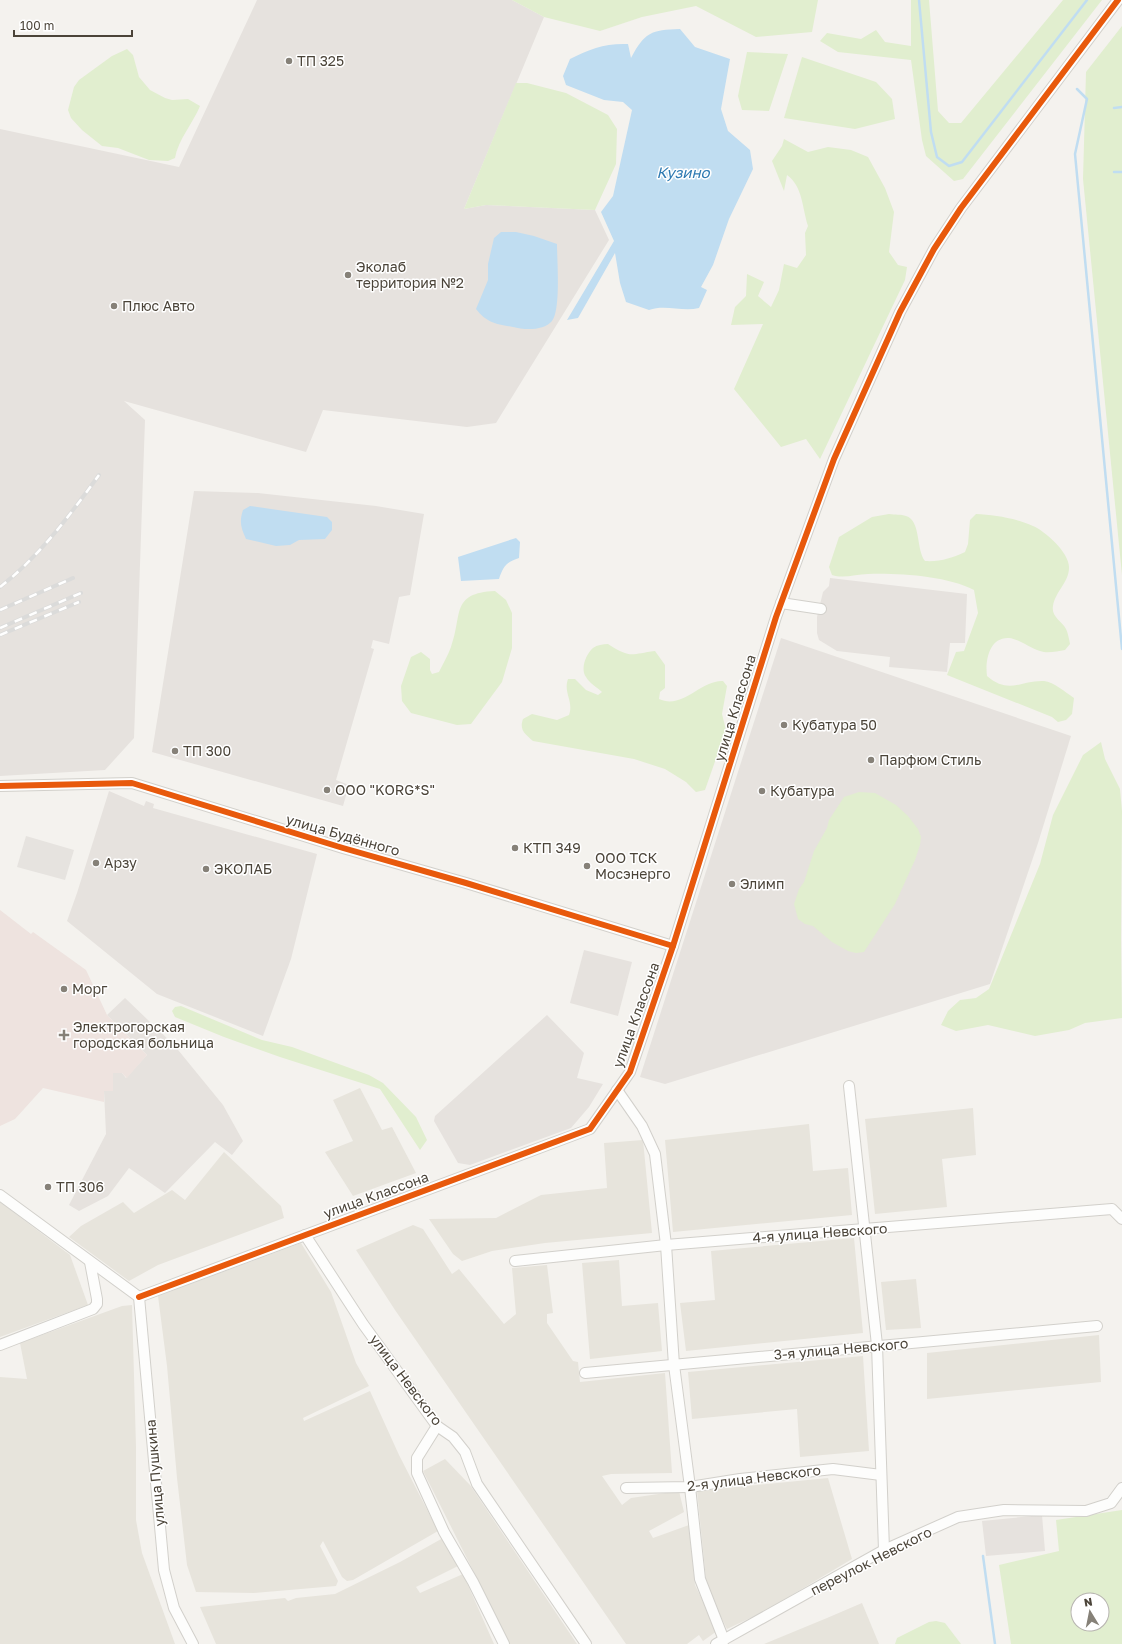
<svg xmlns="http://www.w3.org/2000/svg" width="1122" height="1644" font-family="'Golos Text',sans-serif">
<style>
.residential{fill:#e7e4dc}
.industrial{fill:#e6e2de}
.medical{fill:#eee3df}
.green{fill:#e1eecf;fill-rule:evenodd}
.parking{fill:#e6e3df}
.water{fill:#c0ddf1}
.lines{fill:none;stroke-linecap:round;stroke-linejoin:round}
.stream{stroke:#c0ddf1;stroke-width:2.5}
.minor-casing{stroke:#d2d0cb;stroke-width:12}
.minor{stroke:#fdfdfc;stroke-width:10}
.rail-casing{stroke:#dbdbda;stroke-width:4}
.rail{stroke:#fff;stroke-width:2.5;stroke-dasharray:8;stroke-linecap:butt}
.cycleway-casing{stroke:#fff;stroke-width:8}
.cycleway{stroke:#e8590c;stroke-width:6}
.poi-dot{fill:#868178;stroke:#fff;stroke-width:1.5}
.labels{text-anchor:middle;stroke-width:3;stroke-linejoin:round;paint-order:stroke}
.poi-label{font-size:14px;fill:#4b4439;stroke:#fff;text-anchor:start}
.street-label{font-size:14px;fill:#4b4439;stroke:#fff}
.water-label{font-size:15px;font-style:italic;fill:#2e7ab2;stroke:#fff}
</style>
<rect width="100%" height="100%" fill="#f4f2ee"/>
<g class="residential">
<path d="M360 1088 382 1130 392 1127 416 1173 353 1196 325 1152 353 1141 333 1100Z"/>
<path d="M973 1108 976 1155 942 1159 947 1207 875 1214 865 1119Z"/>
<path d="M809 1124 813 1171 848 1168 852 1215 673 1232 665 1140Z"/>
<path d="M643 1140 652 1233 545 1243 492 1251 462 1261 453 1254 429 1219 496 1218 541 1195 607 1188 604 1143Z"/>
<path d="M224 1152 281 1206 284 1218 158 1265 129 1281 69 1237 81 1226 123 1202 134 1213 172 1190 185 1200Z"/>
<path d="M0 1202 70 1255 88 1305 0 1337Z"/>
<path d="M413 1225 423 1229 452 1274 459 1269 504 1324 516 1314 512 1268 547 1265 553 1313 547 1314V1323L573 1361 578 1362 580 1382 665 1373 672 1473 611 1474 602 1476 622 1505 631 1498 679 1491 684 1512 649 1531 653 1538 689 1525 695 1585 717 1631 703 1641 699 1635 687 1644H626L395 1310 356 1250Z"/>
<path d="M854 1238 863 1333 686 1351 680 1303 715 1300 711 1251Z"/>
<path d="M301 1243 331 1292 356 1363 369 1386 303 1418 304 1421 370 1391 399 1455 438 1531 353 1580 347 1581 342 1577 323 1541 320 1546 338 1581 336 1586 254 1593 196 1592 187 1565 177 1478 167 1366 158 1296Z"/>
<path d="M619 1260 622 1306 658 1303 662 1351 590 1359 582 1263Z"/>
<path d="M916 1279 921 1328 886 1330 881 1282Z"/>
<path d="M132 1305 136 1447V1520L142 1553 175 1644H0V1377L27 1379 20 1343 122 1306Z"/>
<path d="M1099 1335 1101 1382 927 1399V1353Z"/>
<path d="M863 1356 869 1451 800 1457 797 1409 692 1419 688 1372Z"/>
<path d="M445 1459 470 1485 577 1644H510L423 1471Z"/>
<path d="M828 1478 852 1559 765 1611 727 1629 707 1589 697 1491Z"/>
<path d="M443 1538 458 1566 416 1587 420 1593 463 1574 494 1644H216L200 1607 285 1598 288 1601 296 1598 335 1594 400 1562Z"/>
<path d="M862 1603 879 1644H764L827 1618Z"/>
</g>
<g class="industrial">
<path d="M257 0H512L544 17 464 209 486 205 595 210 609 240 496 423 467 427 323 410 306 452 124 401 145 420 134 738 105 770 0 776V129L179 167Z"/>
<path d="M194 491 258 493 376 506 424 514 410 595 399 597 389 644 373 640 371 648 374 649 336 780 349 785 343 806 152 752Z"/>
<path d="M830 578 967 594 965 643H950L947 672 889 667 890 657 837 651 819 640 817 633V617L823 592 829 586Z"/>
<path d="M781 638 1071 736 1038 843 990 984 665 1084 640 1077Z"/>
<path d="M109 791 144 806 146 801 154 804 153 808 317 854 291 959 263 1036 157 994 67 921 77 893Z"/>
<path d="M584 950 632 962 618 1016 570 1003Z"/>
<path d="M125 998 174 1045 223 1105 243 1141 232 1155 215 1142 165 1193 129 1168 108 1196 79 1211 69 1205 106 1134 104 1091 113 1073H122L126 1078 147 1055 107 1015Z"/>
<path d="M547 1015 584 1053 577 1078 603 1084 589 1107 571 1128 470 1165 458 1163 434 1121 435 1116Z"/>
<path d="M1042 1515 1045 1551 986 1556 982 1521Z"/>
</g>
<path class="medical" d="M0 910 31 934 33 932 86 970 107 1015 147 1055 127 1078 122 1073H113V1091H104V1102L43 1088 15 1119 0 1126Z"/>
<g class="green">
<path d="M512 0H818L812 32 756 37 696 6 642 17 600 31 544 17Z"/>
<path d="M911 0H929L938 111 949 123H961L1063 0H1102L963 179 954 181 926 156 922 140 911 60 838 52 820 41 827 33 861 39 876 30 885 42 911 46Z"/>
<path d="M1122 26V575L1083 179 1086 72Z"/>
<path d="M127 49 133 55 139 77 150 90 165 98 172 100 188 99 200 106C193 123 178 140 175 158L168 161 149 160 118 148 102 146 82 130 71 118 68 110 74 87 79 80 112 56Z"/>
<path d="M747 52 788 54 769 111 742 110 738 96Z"/>
<path d="M802 57 876 82 892 99 895 119 855 129 784 118Z"/>
<path d="M516 83H527L566 93 608 115 617 129 616 164 595 210 486 205 464 209Z"/>
<path d="M784 139 808 152 828 147 851 150 868 157 885 188 894 212 889 252 898 265 907 267 905 280 820 459 806 439 781 447 734 389 763 324 731 325 735 307 746 296 747 274 764 282 758 296 771 307 779 290 784 264 797 268 806 255 805 233 808 226C802 207 803 187 787 175L784 191 772 161 782 146Z"/>
<path d="M889 514C895 515 901 514 906 516 921 520 916 550 925 561 940 562 952 558 965 552L968 544 970 520 976 514C994 515 1016 518 1033 526 1045 531 1070 553 1069 568 1069 582 1055 592 1053 606 1051 617 1062 621 1066 629 1068 633 1069 639 1070 644L1065 650C1057 651 1048 654 1040 651 1030 648 1019 639 1009 638 989 637 985 661 987 676 1009 695 1021 680 1044 681 1054 682 1065 692 1074 698L1072 714 1066 720 1058 722 1052 717 947 675 956 652 964 651 978 613 974 590C947 576 899 573 868 574 856 574 844 579 832 575L829 567 839 537 872 517Z"/>
<path d="M495 591 506 600 512 613V648L502 682 471 724 457 725 411 713 402 701 401 686 411 657 421 652 430 659V670L432 674 439 672C443 664 448 655 451 647 463 615 450 593 495 591Z"/>
<path d="M608 644C631 659 631 654 655 651L665 665V688L660 692 659 699C683 710 700 680 723 681L727 686 722 714 726 730 705 790 696 792 686 782 665 769 634 759 533 741C525 734 519 730 523 719L532 714 557 720 569 715C574 701 563 693 568 679H575L586 690 598 695 602 692C597 687 590 684 586 677 580 669 586 654 593 648 597 645 603 644 608 644Z"/>
<path d="M1101 742 1105 759 1120 789 1122 811 1121 938 1122 1018 1085 1023 1069 1030 1035 1036 988 1025 956 1031 941 1025 948 1011 960 1000 976 998 989 989 1040 864 1053 815 1083 755Z"/>
<path d="M859 792 875 793 896 805 908 816 918 829 921 837 920 845 915 860 895 904 864 952 856 953 848 951 832 942 813 926 805 924 798 919 794 904 799 889 804 882 814 851 827 828 829 820 844 797Z"/>
<path d="M181 1006 262 1040 292 1047 369 1075 383 1083 416 1117 427 1140 420 1150 380 1089 280 1057 224 1037 175 1017 172 1011 175 1007Z"/>
<path d="M1122 1510V1644H1011L999 1565 1059 1551 1056 1520ZM1078 1600H1102V1624H1078Z"/>
<path d="M936 1621 945 1623 961 1644H895L897 1638 929 1622Z"/>
</g>
<path class="parking" d="M26 836 74 850 65 880 17 867Z"/>
<g class="water">
<path d="M680 29 695 47 730 59 721 109 728 131 750 150 753 169 729 219 713 265 701 287 707 290 699 308C682 312 665 304 649 310L626 302 620 283 615 253 578 318 567 320 614 241 601 212 613 196 632 110 623 102 604 100 566 85 563 76 570 59C590 49 605 43 628 44L631 58C645 32 651 30 680 29Z"/>
<path d="M501 232H516L534 236 557 244C557 260 561 310 552 321 544 331 524 330 513 327 496 324 487 323 476 309L488 280V264L494 238Z"/>
<path d="M250 506 327 517 332 522V530L325 539 299 540 290 545 276 546 246 539C241 528 239 522 243 510Z"/>
<path d="M516 538 520 542 519 558C506 562 503 567 499 579L461 581 458 557Z"/>
</g>
<g class="lines">
<g class="stream">
<path d="M919 0 931 132 937 157 949 166 962 162 1087 0"/>
<path d="M1077 89 1087 99 1075 154 1122 649"/>
<path d="M1114 108 1122 107"/>
<path d="M1114 172H1122"/>
<path d="M983 1556 995 1644"/>
</g>
<g class="minor-casing">
<g id="minor">
<path d="M781 603 821 609"/>
<path d="M0 786 132 783 343 848 466 883 673 946"/>
<path d="M849 1086 877 1345 884 1550"/>
<path d="M617 1090 642 1126 655 1154 666 1245 674 1365 690 1487 700 1579 724 1640"/>
<path d="M0 1195 139 1297"/>
<path d="M305 1235 363 1324 437 1426 453 1437 465 1452 477 1484 586 1644"/>
<path d="M515 1261 666 1245 1112 1209 1122 1219"/>
<path d="M139 1297 590 1129 630 1072 673 946 776 617 834 459 900 312 934 249 961 208 1118 0"/>
<path d="M139 1297 164 1570 174 1608 193 1644"/>
<path d="M0 1345 93 1309 97 1304V1299L90 1262"/>
<path d="M585 1373 1097 1326"/>
<path d="M437 1426 417 1458V1473L444 1532 473 1582 504 1644"/>
<path d="M626 1488 690 1487 740 1479 833 1469 881 1475"/>
<path d="M716 1644 884 1550 958 1517 1004 1510 1086 1511 1111 1503 1122 1488"/>
</g>
</g>
<use href="#minor" class="minor"/>
<g class="rail-casing">
<g id="rail">
<path d="M0 587C39 557 70 515 99 475"/>
<path d="M0 610 73 578"/>
<path d="M0 628 81 593"/>
<path d="M0 635 79 602"/>
</g>
</g>
<use href="#rail" class="rail"/>
<g class="cycleway-casing">
<g id="cycleway">
<path d="M0 786 132 783 343 848 466 883 673 946"/>
<path d="M139 1297 590 1129 630 1072 673 946 776 617 834 459 900 312 934 249 961 208 1118 0"/>
</g>
</g>
<use href="#cycleway" class="cycleway"/>
</g>
<g class="poi-dot">
<circle cx="289" cy="61" r="4"/>
<circle cx="348" cy="275" r="4"/>
<circle cx="114" cy="306" r="4"/>
<circle cx="784" cy="725" r="4"/>
<circle cx="175" cy="751" r="4"/>
<circle cx="871" cy="760" r="4"/>
<circle cx="327" cy="790" r="4"/>
<circle cx="762" cy="791" r="4"/>
<circle cx="515" cy="848" r="4"/>
<circle cx="96" cy="863" r="4"/>
<circle cx="587" cy="866" r="4"/>
<circle cx="206" cy="869" r="4"/>
<circle cx="732" cy="884" r="4"/>
<circle cx="64" cy="989" r="4"/>
<path d="M62 1029h4v4h4v4h-4v4h-4v-4h-4v-4h4z"/>
<circle cx="48" cy="1187" r="4"/>
</g>
<g class="labels">
<g class="poi-label">
<text x="297" y="66">ТП 325</text>
<text x="356" y="272">Эколаб<tspan x="356" dy="16">территория №2</tspan></text>
<text x="122" y="311">Плюс Авто</text>
<text x="792" y="730">Кубатура 50</text>
<text x="183" y="756">ТП 300</text>
<text x="879" y="765">Парфюм Стиль</text>
<text x="335" y="795">ООО "KORG*S"</text>
<text x="770" y="796">Кубатура</text>
<text x="523" y="853">КТП 349</text>
<text x="595" y="863">ООО ТСК<tspan x="595" dy="16">Мосэнерго</tspan></text>
<text x="104" y="868">Арзу</text>
<text x="214" y="874">ЭКОЛАБ</text>
<text x="740" y="889">Элимп</text>
<text x="72" y="994">Морг</text>
<text x="73" y="1032">Электрогорская<tspan x="73" dy="16">городская больница</tspan></text>
<text x="56" y="1192">ТП 306</text>
</g>
<g class="street-label">
<text transform="translate(735 708) rotate(-73)" y="5">улица Классона</text>
<text transform="translate(343 835) rotate(16)" y="5">улица Будённого</text>
<text transform="translate(636 1015) rotate(-70)" y="5">улица Классона</text>
<text transform="translate(376 1195) rotate(-20)" y="5">улица Классона</text>
<text transform="translate(820 1233) rotate(-4)" y="5">4-я улица Невского</text>
<text transform="translate(841 1349) rotate(-5)" y="5">3-я улица Невского</text>
<text transform="translate(406 1380) rotate(53)" y="5">улица Невского</text>
<text transform="translate(155 1473) rotate(-95)" y="5">улица Пушкина</text>
<text transform="translate(754 1478) rotate(-7)" y="5">2-я улица Невского</text>
<text transform="translate(871 1561) rotate(-27)" y="5">переулок Невского</text>
</g>
<g class="water-label">
<text x="683" y="178">Кузино</text>
</g>
</g>
<g transform="translate(1090 1612) rotate(350)"><circle r="19" fill="#ffffff" stroke="#b7b4b0"/>
<path d="M0-3L7 15L0 10L-7 15Z" fill="#868178"/>
<text y="-6" font-size="11" font-weight="bold" text-anchor="middle" fill="#4b4439">N</text>
</g>
<path d="M14 30v6h118v-6" fill="none" stroke="#4b4439" stroke-width="2"/>
<text x="20" y="30" font-size="12" fill="#4b4439" stroke="#ffffff" stroke-width="3" paint-order="stroke">100 m</text>
</svg>
